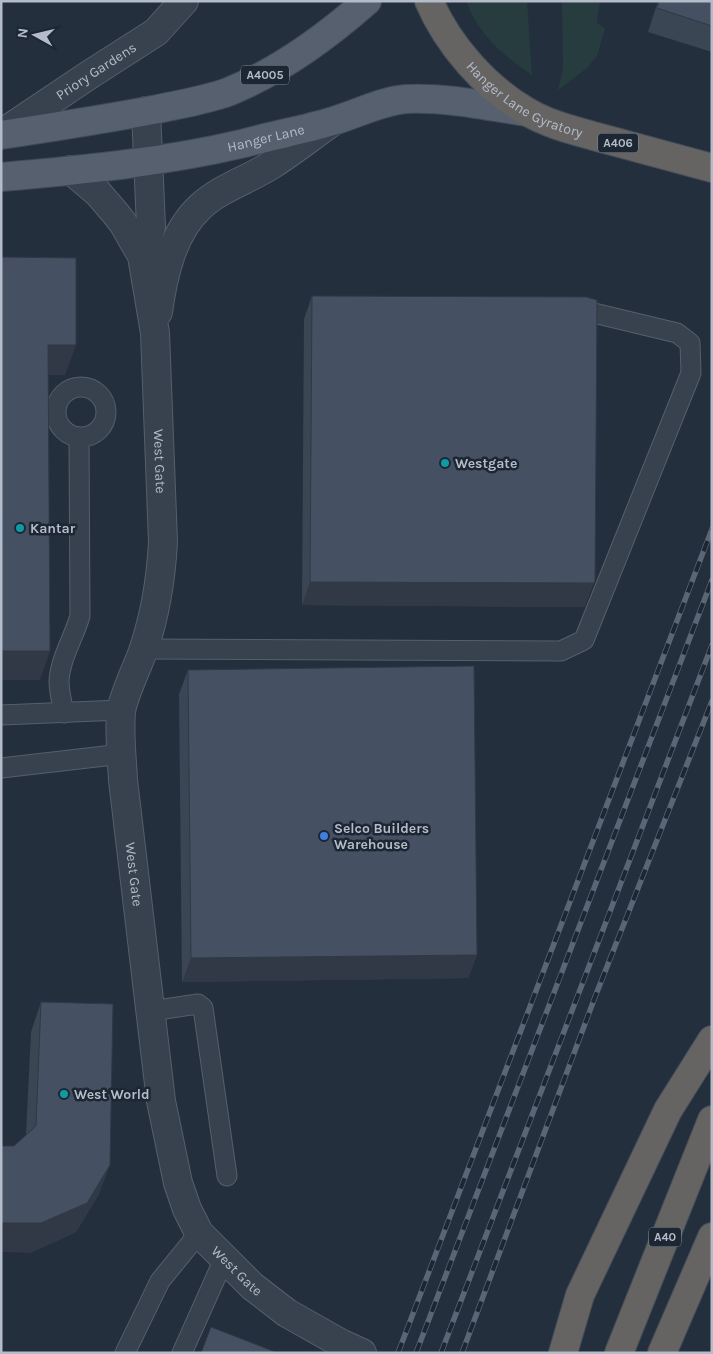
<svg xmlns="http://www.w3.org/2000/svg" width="713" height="1354" font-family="Karla,sans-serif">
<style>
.green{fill:#263c3f}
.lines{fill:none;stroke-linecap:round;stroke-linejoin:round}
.service-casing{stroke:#565f6c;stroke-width:21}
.minor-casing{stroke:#565f6c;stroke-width:30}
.primary-casing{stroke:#414a57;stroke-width:30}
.trunk-casing{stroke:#434c59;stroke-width:30}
.service{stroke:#38414e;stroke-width:19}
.minor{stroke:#38414e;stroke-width:28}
.primary{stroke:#56606e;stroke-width:28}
.trunk{stroke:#656462;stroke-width:28}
.rail-casing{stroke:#5a6575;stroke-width:5.5}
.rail{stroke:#1d2633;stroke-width:4;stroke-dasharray:11;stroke-linecap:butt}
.wall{fill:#3b4654}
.shaded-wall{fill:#303945}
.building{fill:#455162;stroke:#303945}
.culture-dot{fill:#0f9aa8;stroke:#1d2633;stroke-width:2}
.shop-dot{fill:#3f7fe0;stroke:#1d2633;stroke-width:2}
.labels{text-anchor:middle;stroke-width:5;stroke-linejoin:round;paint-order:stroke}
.shield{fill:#1d2633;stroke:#878f9c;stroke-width:1}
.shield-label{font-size:12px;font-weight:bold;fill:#b4bcc9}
.street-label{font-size:14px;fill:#b4bcc9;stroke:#1d2633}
.poi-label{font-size:14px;font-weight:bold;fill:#b4bcc9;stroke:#1d2633;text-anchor:start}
</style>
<rect width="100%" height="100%" fill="#242f3e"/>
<g class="green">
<path d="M466 1H527L532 75C502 54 480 37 466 1Z"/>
<path d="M562 1H600L597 23 605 28 597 56 587 68 558 90 563 69Z"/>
</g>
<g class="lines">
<g class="service-casing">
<g id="service">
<circle cx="81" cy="412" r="25"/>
<path d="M144 649 561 651 584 640 691 373 690 343 677 333 573 308"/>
<path d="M64 713C62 703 59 691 59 681 60 659 74 637 80 616L79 437"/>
<path d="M1 715 121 710"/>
<path d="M1 768 122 754"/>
<path d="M151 1011 198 1004 203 1008 227 1176"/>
<path d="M125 1353 160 1281 199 1233"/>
<path d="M182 1353 224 1259"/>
</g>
</g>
<g class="minor-casing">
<g id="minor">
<path id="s1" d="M1 134 89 75 156 32 184 1"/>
<path id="s2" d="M71 170 98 193 116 214 123 223 142 256 155 333 163 542C161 579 155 616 143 651 137 668 123 696 121 712 119 734 122 758 123 780L161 1101 178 1183 187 1209 199 1233 252 1286 287 1313 342 1344 362 1353"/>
<path d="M142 256 151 227 146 111"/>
<path d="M158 312C163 276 172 233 200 207 220 188 250 179 273 164 293 151 312 136 332 122"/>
</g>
</g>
<g class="primary-casing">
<g id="primary">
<path d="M1 135C54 127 106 119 158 109 181 104 206 100 228 92 280 71 325 38 367 1"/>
<path id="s3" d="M1 177C83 170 165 162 245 143 274 135 304 130 333 121 357 114 381 101 406 99 446 97 487 106 526 112"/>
</g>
</g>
<g class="trunk-casing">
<g id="trunk">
<path id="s4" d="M429 1C448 45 485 87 526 111 549 125 576 131 601 138 638 148 675 158 712 168"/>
<path d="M563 1353 580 1295 668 1110 712 1040"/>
<path d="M619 1353 712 1120"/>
<path d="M662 1353 712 1237"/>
</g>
</g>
<use href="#service" class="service"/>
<use href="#minor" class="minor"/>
<use href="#primary" class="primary"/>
<use href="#trunk" class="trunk"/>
<g class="rail-casing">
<g id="rail">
<path d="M398 1353 712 529"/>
<path d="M416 1353 712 580"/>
<path d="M441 1353 712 645"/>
<path d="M462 1353 595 997 712 701"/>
</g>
</g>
<use href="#rail" class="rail"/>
</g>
<g class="wall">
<path d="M658 1H712V52L648 32Z"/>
<path d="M312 296 585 607 302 605 304 319Z"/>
<path d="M188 670 477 955 468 978 182 982 179 694Z"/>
<path d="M41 1002 99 1194 76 1232 30 1253 14 1146 26 1135 31 1032Z"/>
</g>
<g class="shaded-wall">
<path d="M48 345H76L65 375H38Z"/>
<path d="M595 580 585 607 302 605 310 582Z"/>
<path d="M1 651H50L40 680H1Z"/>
<path d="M477 955 468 978 182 982 191 958Z"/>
<path d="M110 1165 99 1194 76 1232 30 1253 1 1252V1223Z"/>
</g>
<g class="building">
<path d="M659 1H712V26L657 8Z"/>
<path d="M1 257 76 258V345H48L50 651H1Z"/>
<path d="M312 296 586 297 597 300 595 580 594 583 310 582Z"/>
<path d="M474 666 477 955 191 958 188 670Z"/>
<path d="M41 1002 113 1004 110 1165 87 1203 41 1223H1V1146H14L36 1126Z"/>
<path d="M211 1327 278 1353H201Z"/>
</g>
<g class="culture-dot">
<circle cx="445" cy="463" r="5"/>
<circle cx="20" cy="528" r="5"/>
<circle cx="64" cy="1094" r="5"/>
</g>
<circle class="shop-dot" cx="324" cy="836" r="5"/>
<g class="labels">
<g class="shield">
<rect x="241" y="65.5" width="48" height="19" rx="4"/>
<rect x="598" y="133.5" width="40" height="19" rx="4"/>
<rect x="649" y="1227.5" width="32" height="19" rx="4"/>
</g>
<g class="shield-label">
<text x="265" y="79">A4005</text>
<text x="618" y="147">A406</text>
<text x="665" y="1241">A40</text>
</g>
<g class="street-label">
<text dy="5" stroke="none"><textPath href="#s1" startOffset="114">Priory Gardens</textPath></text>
<text dy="5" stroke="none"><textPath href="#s4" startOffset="142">Hanger Lane Gyratory</textPath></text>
<text dy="5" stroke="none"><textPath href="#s3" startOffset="268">Hanger Lane</textPath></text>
<text dy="5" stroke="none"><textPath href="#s2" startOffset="319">West Gate</textPath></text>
<text dy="5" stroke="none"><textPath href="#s2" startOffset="739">West Gate</textPath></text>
<text dy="5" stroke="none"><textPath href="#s2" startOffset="1159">West Gate</textPath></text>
</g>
<g class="poi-label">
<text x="455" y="468">Westgate</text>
<text x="30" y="533">Kantar</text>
<text x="334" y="833">Selco Builders<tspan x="334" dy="16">Warehouse</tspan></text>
<text x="74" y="1099">West World</text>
</g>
</g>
<rect width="713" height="1354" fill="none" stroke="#b4bcc9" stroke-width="5"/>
<g transform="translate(35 35) rotate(278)" stroke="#1d2633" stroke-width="4" paint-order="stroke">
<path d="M0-4L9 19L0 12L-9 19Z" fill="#b4bcc9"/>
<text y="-8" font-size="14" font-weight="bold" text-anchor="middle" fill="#b4bcc9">N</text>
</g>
</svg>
